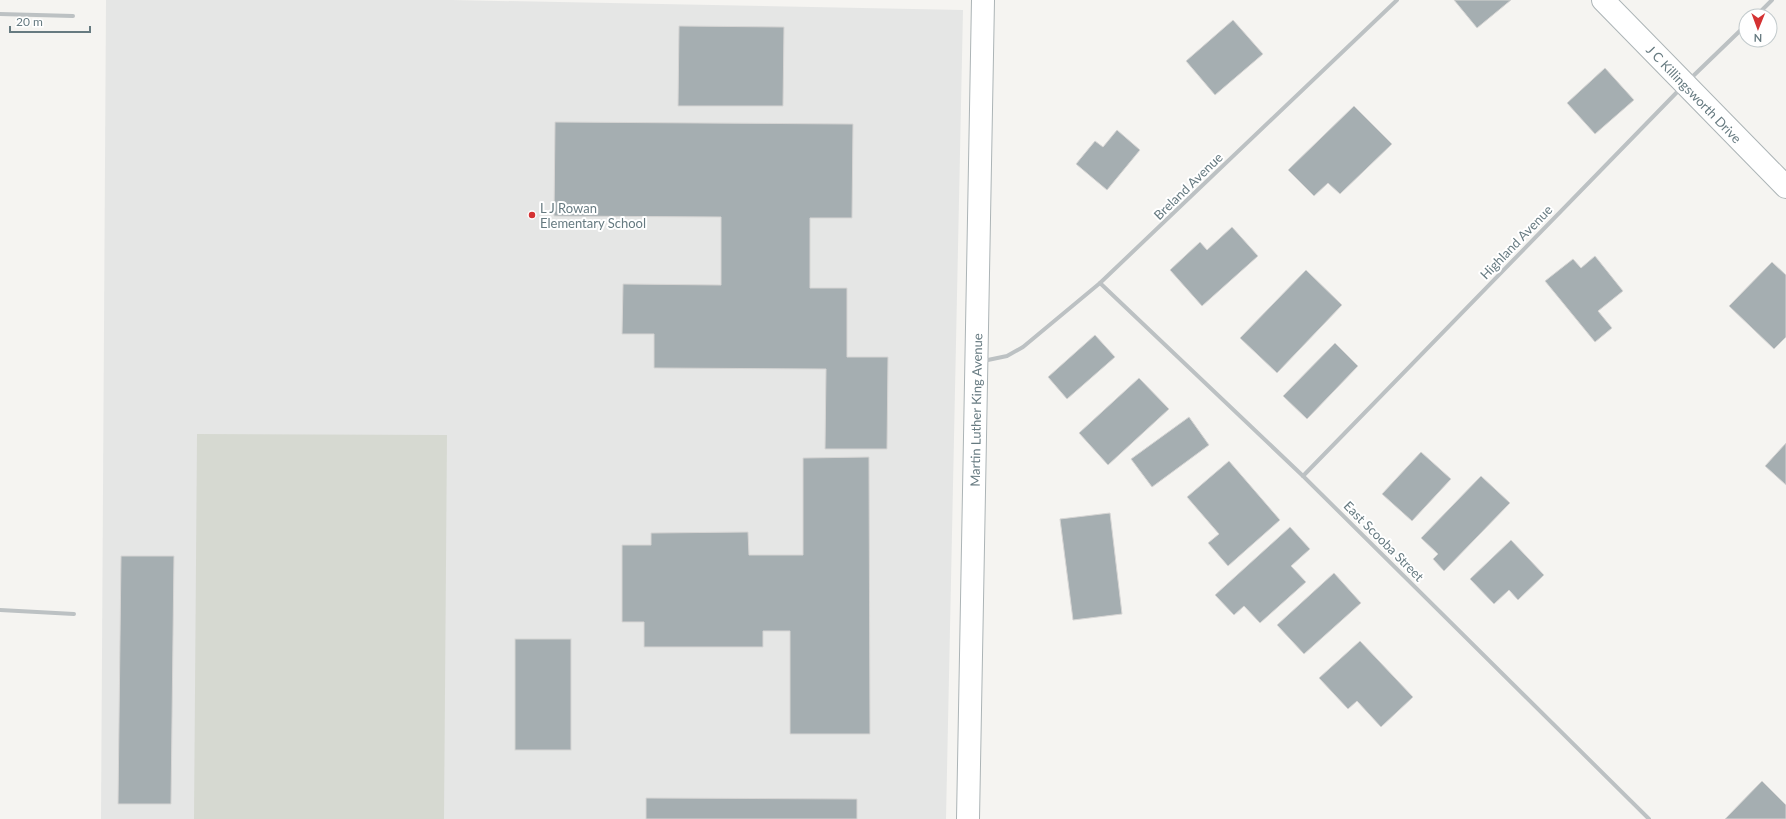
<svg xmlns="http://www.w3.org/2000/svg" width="1786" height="819" font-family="Lato,sans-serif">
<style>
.built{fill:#e5e6e5}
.green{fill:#d6d9d1}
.building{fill:#a5aeb1;stroke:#d6d5d4}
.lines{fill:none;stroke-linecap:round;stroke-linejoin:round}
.secondary-casing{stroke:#acb4b6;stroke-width:24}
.street{stroke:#bcc1c3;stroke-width:4}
.secondary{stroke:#fff;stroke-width:22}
.poi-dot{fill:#d43233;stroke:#fff;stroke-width:1.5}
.labels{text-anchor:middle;stroke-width:4;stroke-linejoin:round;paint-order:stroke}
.street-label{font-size:13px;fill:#667a80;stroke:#fff}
.poi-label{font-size:13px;fill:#667a80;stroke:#fff;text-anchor:start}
</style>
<rect width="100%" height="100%" fill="#f5f4f1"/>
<path class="built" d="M106 0H452L963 10 946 819H101Z"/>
<path class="green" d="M197 434 447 435 444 819H194Z"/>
<g class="building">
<path d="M1454 0H1511L1477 28Z"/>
<path d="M1233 20 1263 54 1215 95 1186 61Z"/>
<path d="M679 26 784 27 783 106H678Z"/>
<path d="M1605 68 1634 100 1595 134 1567 103Z"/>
<path d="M1354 106 1392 144 1340 194 1328 183 1314 196 1288 170Z"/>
<path d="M555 122 853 124 852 218H810V288H847V357H888L887 449H825L826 369 654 368V334H622L623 284 721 285V217L554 216Z"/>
<path d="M1117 130 1140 150 1107 190 1076 164 1095 141 1103 147Z"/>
<path d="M1232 227 1258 256 1202 306 1170 270 1200 242 1207 250Z"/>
<path d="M1595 256 1623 291 1598 311 1612 328 1595 342 1545 281 1573 259 1581 268Z"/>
<path d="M1772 262 1786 275V337L1774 349 1729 306Z"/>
<path d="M1306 270 1342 305 1277 373 1240 338Z"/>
<path d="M1095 335 1115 357 1067 399 1048 377Z"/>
<path d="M1335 343 1358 366 1307 419 1283 396Z"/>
<path d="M1139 378 1169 409 1108 465 1079 433Z"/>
<path d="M1189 417 1209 445 1152 487 1131 459Z"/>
<path d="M1786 443V485L1765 466Z"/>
<path d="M1421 452 1451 479 1412 521 1382 494Z"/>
<path d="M869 457 870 734H790V631H763V647H644V622H622V545H651V533L748 532 749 555H803V458Z"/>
<path d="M1229 461 1280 520 1228 566 1208 543 1219 534 1187 497Z"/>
<path d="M1481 476 1510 503 1444 571 1433 559 1438 554 1421 538Z"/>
<path d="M1110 513 1122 614 1073 620 1060 519Z"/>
<path d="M1290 527 1310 549 1291 566 1306 582 1260 623 1244 606 1234 615 1215 595Z"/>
<path d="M1511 540 1544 575 1518 600 1509 590 1494 604 1470 579Z"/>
<path d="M121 556H174L171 804H118Z"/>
<path d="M1334 573 1361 603 1304 654 1277 625Z"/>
<rect x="515" y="639" width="56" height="111"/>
<path d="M1360 641 1413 697 1381 727 1357 701 1348 709 1319 678Z"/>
<path d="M1762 781 1786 805V819H1725Z"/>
<path d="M646 798 857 799V819H646Z"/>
</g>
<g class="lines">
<g class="secondary-casing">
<g id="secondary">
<path d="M1603 0 1786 187"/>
<path d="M968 819 983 0"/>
</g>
</g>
<g class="street">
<path d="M0 14 73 16"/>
<path d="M1756 16 1772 0"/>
<path d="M1690 79 1746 25"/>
<path d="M1100 283 1303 476 1649 819"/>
<path d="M983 361 1007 356 1023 347 1100 283 1397 0"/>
<path d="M1303 476 1681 88"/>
<path d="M0 610 74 614"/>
</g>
<use href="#secondary" class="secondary"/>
</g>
<circle class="poi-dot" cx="532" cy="215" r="4"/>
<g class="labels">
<g class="street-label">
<text transform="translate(1694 94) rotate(46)" y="5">J C Killingsworth Drive</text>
<text transform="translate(1188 186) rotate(-44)" y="5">Breland Avenue</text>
<text transform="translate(1516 242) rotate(-46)" y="5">Highland Avenue</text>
<text transform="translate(976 410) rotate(-89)" y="5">Martin Luther King Avenue</text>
<text transform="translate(1384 541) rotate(45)" y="5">East Scooba Street</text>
</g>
<g class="poi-label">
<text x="540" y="213">L J Rowan<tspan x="540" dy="15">Elementary School</tspan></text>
</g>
</g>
<g transform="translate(1758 28) rotate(181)"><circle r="19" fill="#ffffff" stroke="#c2cacc"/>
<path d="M0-3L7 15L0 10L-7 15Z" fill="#d43233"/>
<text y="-6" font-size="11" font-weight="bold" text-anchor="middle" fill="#667a80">N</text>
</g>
<path d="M10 26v6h80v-6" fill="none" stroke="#667a80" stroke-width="2"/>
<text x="16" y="26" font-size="12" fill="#667a80" stroke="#ffffff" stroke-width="3" paint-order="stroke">20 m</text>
</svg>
